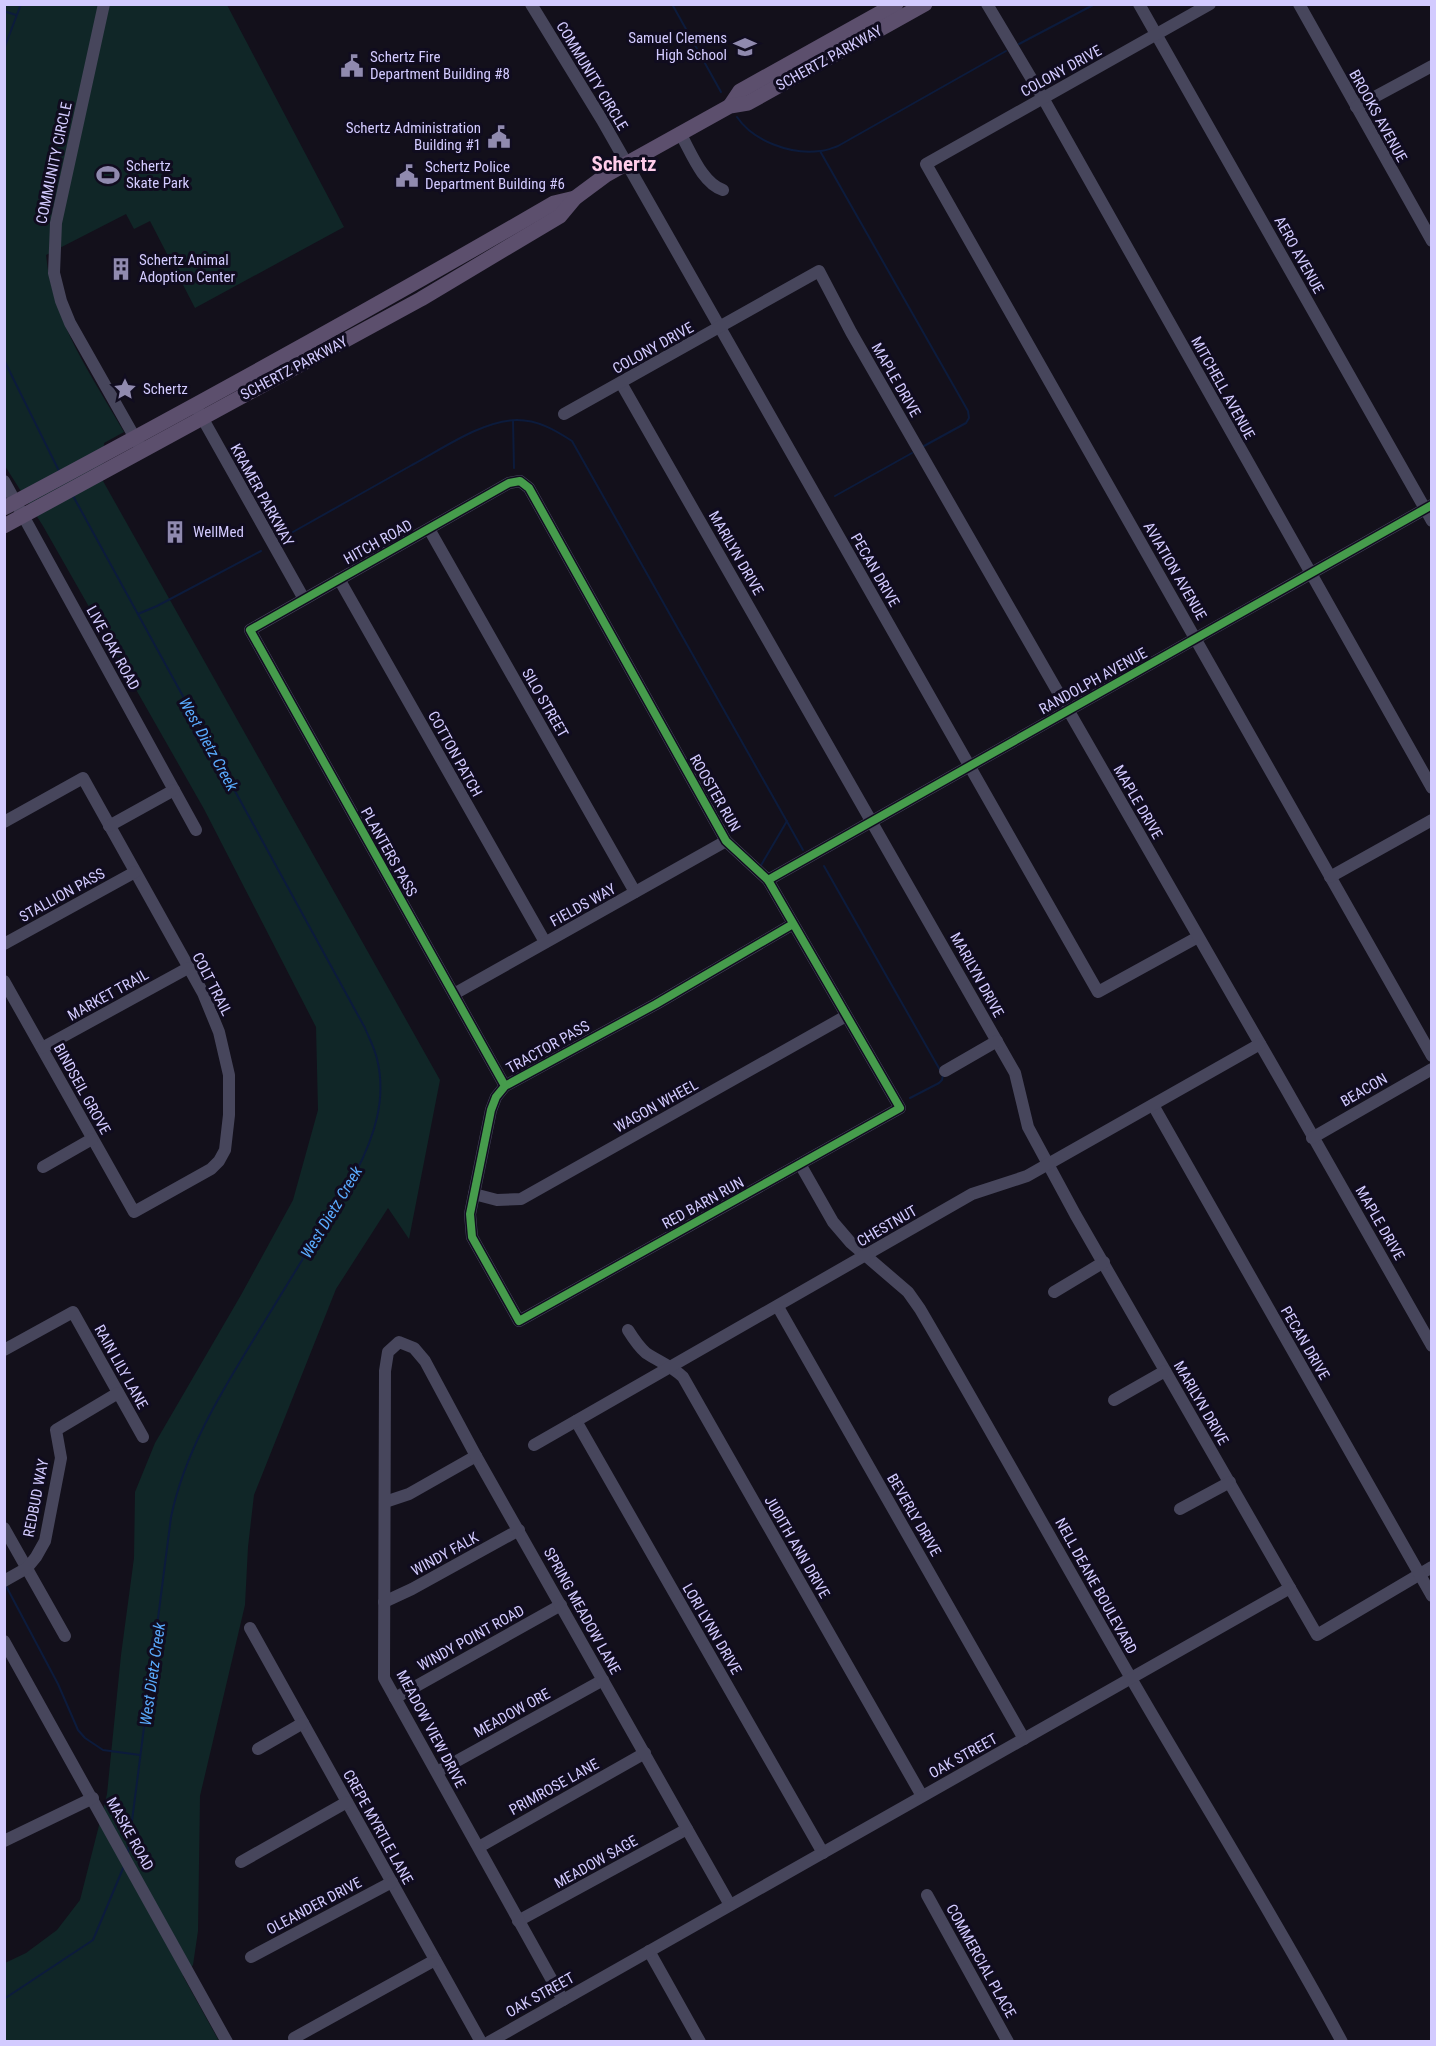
<svg xmlns="http://www.w3.org/2000/svg" width="1436" height="2046" font-family="'Roboto Condensed',sans-serif">
<style>
.green{fill:#102627}
.lines{fill:none;stroke-linecap:round;stroke-linejoin:round}
.stream{stroke:#0c1b3c;stroke-width:2}
.minor{stroke:#47465c;stroke-width:12}
.major{stroke:#5c4f6d;stroke-width:15}
.cycleway-casing{stroke:#100c1f;stroke-width:11}
.cycleway{stroke:#469c4c;stroke-width:8}
.labels{text-anchor:middle;stroke-width:6;stroke-linejoin:round;paint-order:stroke}
.poi-label{font-size:15px;fill:#d3cbff;stroke:#100c1f;text-anchor:start}
.street-label{font-size:15px;fill:#d3cbff;stroke:#100c1f}
.water-label{font-size:16px;font-style:italic;fill:#5aabfe;stroke:#100c1f}
.district-label{font-size:21px;font-weight:bold;fill:#ffcdea;stroke:#100c1f}
</style>
<rect width="100%" height="100%" fill="#13101b"/>
<path class="green" d="M5 5H227L344 227 195 308 150 221 134 229 126 214 46 255C52 320 92 376 124 432L104 443 103 481 440 1080 409 1239 388 1208 336 1289 254 1495 248 1547 245 1605 200 1796 198 1931 193 1965 183 1976 219 2041 5 2042V1963L26 1953 57 1930 80 1900 107 1794 121 1655 134 1558 135 1492 155 1443 241 1295 293 1200 318 1110 316 1027 204 809 43 526 5 466Z"/>
<g class="lines">
<g class="stream">
<path d="M672 4 721 92"/>
<path d="M4 11 16 15"/>
<path d="M1019 44 1095 4"/>
<path d="M4 49 21 4"/>
<path d="M737 117C753 141 791 155 820 151 826 151 832 148 838 146L1006 51"/>
<path d="M820 151 968 411 969 418 966 423 924 446"/>
<path d="M4 360 59 471"/>
<path d="M513 421 514 468"/>
<path d="M72 494 365 1028C369 1038 375 1049 377 1059 387 1099 374 1137 356 1172 325 1223 294 1273 263 1324 226 1385 186 1446 171 1517L128 1852"/>
<path d="M835 496 912 453"/>
<path d="M284 537C327 513 369 489 412 465 442 449 483 420 517 420 538 420 555 430 572 441L803 850"/>
<path d="M138 614 157 606 261 551"/>
<path d="M824 866 940 1070"/>
<path d="M760 867 787 821"/>
<path d="M910 1098 939 1083 942 1080 943 1075"/>
<path d="M6 1586 58 1684 78 1730 85 1738 103 1750 140 1755"/>
<path d="M4 1999 93 1940 124 1866"/>
</g>
<g class="minor">
<path d="M104 4 56 223 54 273 61 301 70 323 139 445"/>
<path d="M531 4 602 120 1098 992 1198 937"/>
<path d="M987 4 1043 98 1432 788"/>
<path d="M1139 4 1432 521"/>
<path d="M1210 4 926 164 1432 1056"/>
<path d="M1299 4 1432 241"/>
<path d="M1356 107 1432 66"/>
<path d="M680 133C691 152 702 183 723 190"/>
<path d="M621 383 1015 1073 1028 1127 1075 1214 1317 1635 1432 1567"/>
<path d="M199 412 304 599"/>
<path d="M564 414 819 271 851 332 1286 1089 1432 1346"/>
<path d="M4 481 196 830"/>
<path d="M429 529 635 892"/>
<path d="M339 579 545 942"/>
<path d="M4 822 83 778 203 993 219 1032 229 1075V1115L225 1150 219 1161 211 1169 134 1212 4 981"/>
<path d="M109 826 174 790"/>
<path d="M1330 877 1432 820"/>
<path d="M768 880 1432 505"/>
<path d="M4 944 135 872"/>
<path d="M454 994 726 841"/>
<path d="M42 1048 188 968"/>
<path d="M945 1071 997 1041"/>
<path d="M505 1086 250 630 509 483 520 481 529 488 726 841 768 880 900 1108 519 1321 472 1237 470 1214 491 1110 496 1097 505 1086 656 1004 793 924"/>
<path d="M1153 1105 1432 1596"/>
<path d="M1312 1138 1432 1069"/>
<path d="M800 1164 833 1222 851 1243 908 1292 920 1309C992 1432 1061 1557 1132 1680 1202 1801 1276 1919 1342 2042"/>
<path d="M43 1167 92 1139"/>
<path d="M474 1194 497 1200 521 1199 846 1016"/>
<path d="M1054 1292 1104 1262"/>
<path d="M778 1307 1024 1739"/>
<path d="M628 1330C633 1338 638 1346 646 1353 658 1361 672 1366 683 1377L922 1796"/>
<path d="M4 1350 73 1312 143 1437"/>
<path d="M1114 1400 1165 1371"/>
<path d="M576 1421 823 1853"/>
<path d="M534 1445 972 1194 1027 1176 1260 1044"/>
<path d="M385 1502 409 1494 476 1456"/>
<path d="M1180 1509 1230 1482"/>
<path d="M4 1528 65 1636"/>
<path d="M4 1581 27 1568 36 1557 45 1541 61 1458 56 1430 118 1393"/>
<path d="M384 1602 412 1589 519 1530"/>
<path d="M250 1628 481 2042"/>
<path d="M4 1641 227 2042"/>
<path d="M395 1698 561 1605"/>
<path d="M258 1749 303 1723"/>
<path d="M437 1772 603 1680"/>
<path d="M4 1841 93 1798"/>
<path d="M479 1847 645 1753"/>
<path d="M241 1862 347 1802"/>
<path d="M927 1895 1008 2042"/>
<path d="M518 1921 687 1829"/>
<path d="M649 1951 700 2042"/>
<path d="M251 1957 392 1882"/>
<path d="M563 2000 384 1678 385 1371 388 1352 399 1342 414 1348 425 1361 476 1456 730 1905"/>
<path d="M294 2038 435 1960"/>
<path d="M489 2042 1290 1588"/>
</g>
<g class="major">
<path d="M730 106 740 91 896 4"/>
<path d="M4 508C190 409 373 308 554 203L575 198"/>
<path d="M4 526 421 299 560 216 575 198 606 175 730 106 748 103 925 4"/>
</g>
<g class="cycleway-casing">
<g id="cycleway">
<path d="M768 880 1432 505"/>
<path d="M505 1086 250 630 509 483 520 481 529 488 726 841 768 880 900 1108 519 1321 472 1237 470 1214 491 1110 496 1097 505 1086 656 1004 793 924"/>
</g>
</g>
<use href="#cycleway" class="cycleway"/>
</g>
<defs>
<g id="school-bare" transform="scale(1.8)"><path d="M0-5L7-2L0 1L-7-2ZM-4 1L0 2.5L4 1V4Q0 6-4 4Z" fill="#908aaf" stroke="#100c1f" stroke-width="2.5" paint-order="stroke"/></g>
<g id="civic-bare" transform="scale(1.8)"><path d="M-.6-6.5H3V-4.5H.6V-3L4-1V1h2V6H-6V1h2V-1L-.6-3ZM-1.2 2.5V6h2.4V2.5Z" fill="#908aaf" stroke="#100c1f" stroke-width="2.5" paint-order="stroke"/></g>
<g id="stadium-bare" transform="scale(1.8)"><path d="M0-5a6.5 5 0 1 0 0 10a6.5 5 0 1 0 0-10ZM-3.5-1.8h7v3.6h-7Z" fill="#908aaf" stroke="#100c1f" stroke-width="2.5" paint-order="stroke"/></g>
<g id="building-bare" transform="scale(1.8)"><path d="M-4-6H4V6H1V3H-1V6H-4ZM-2.5-4.3h1.7v1.8h-1.7ZM.8-4.3h1.7v1.8H.8ZM-2.5-1h1.7V.8h-1.7ZM.8-1h1.7V.8H.8Z" fill="#908aaf" stroke="#100c1f" stroke-width="2.5" paint-order="stroke"/></g>
<g id="sight-bare" transform="scale(1.8)"><path d="M0-6L1.8-2.2L6-1.7L2.9 1.2L3.7 5.4L0 3.3L-3.7 5.4L-2.9 1.2L-6-1.7L-1.8-2.2Z" fill="#908aaf" stroke="#100c1f" stroke-width="2.5" paint-order="stroke"/></g>
</defs>
<g fill-rule="evenodd">
<use href="#school-bare" x="745" y="47"/>
<use href="#civic-bare" x="352" y="66"/>
<use href="#civic-bare" x="499" y="137"/>
<use href="#stadium-bare" x="108" y="175"/>
<use href="#civic-bare" x="407" y="176"/>
<use href="#building-bare" x="121" y="269"/>
<use href="#sight-bare" x="125" y="389"/>
<use href="#building-bare" x="175" y="532"/>
</g>
<g class="labels">
<g class="poi-label">
<text x="727" y="43" text-anchor="end">Samuel Clemens<tspan x="727" dy="17">High School</tspan></text>
<text x="370" y="62">Schertz Fire<tspan x="370" dy="17">Department Building #8</tspan></text>
<text x="481" y="133" text-anchor="end">Schertz Administration<tspan x="481" dy="17">Building #1</tspan></text>
<text x="126" y="171">Schertz<tspan x="126" dy="17">Skate Park</tspan></text>
<text x="425" y="172">Schertz Police<tspan x="425" dy="17">Department Building #6</tspan></text>
<text x="139" y="265">Schertz Animal<tspan x="139" dy="17">Adoption Center</tspan></text>
<text x="143" y="394">Schertz</text>
<text x="193" y="537">WellMed</text>
</g>
<g class="street-label">
<text transform="translate(829 58) rotate(-29)" y="5">SCHERTZ PARKWAY</text>
<text transform="translate(1061 71) rotate(-29)" y="5">COLONY DRIVE</text>
<text transform="translate(592 76) rotate(59)" y="5">COMMUNITY CIRCLE</text>
<text transform="translate(1378 116) rotate(61)" y="5">BROOKS AVENUE</text>
<text transform="translate(54 163) rotate(-78)" y="5">COMMUNITY CIRCLE</text>
<text transform="translate(1299 255) rotate(61)" y="5">AERO AVENUE</text>
<text transform="translate(653 348) rotate(-29)" y="5">COLONY DRIVE</text>
<text transform="translate(294 368) rotate(-28)" y="5">SCHERTZ PARKWAY</text>
<text transform="translate(896 380) rotate(60)" y="5">MAPLE DRIVE</text>
<text transform="translate(1223 388) rotate(61)" y="5">MITCHELL AVENUE</text>
<text transform="translate(262 495) rotate(61)" y="5">KRAMER PARKWAY</text>
<text transform="translate(378 542) rotate(-29)" y="5">HITCH ROAD</text>
<text transform="translate(736 553) rotate(60)" y="5">MARILYN DRIVE</text>
<text transform="translate(875 570) rotate(60)" y="5">PECAN DRIVE</text>
<text transform="translate(1175 571) rotate(60)" y="5">AVIATION AVENUE</text>
<text transform="translate(113 648) rotate(61)" y="5">LIVE OAK ROAD</text>
<text transform="translate(1093 681) rotate(-29)" y="5">RANDOLPH AVENUE</text>
<text transform="translate(545 703) rotate(60)" y="5">SILO STREET</text>
<text transform="translate(455 754) rotate(61)" y="5">COTTON PATCH</text>
<text transform="translate(715 793) rotate(60)" y="5">ROOSTER RUN</text>
<text transform="translate(1138 802) rotate(60)" y="5">MAPLE DRIVE</text>
<text transform="translate(389 852) rotate(61)" y="5">PLANTERS PASS</text>
<text transform="translate(62 895) rotate(-29)" y="5">STALLION PASS</text>
<text transform="translate(583 905) rotate(-29)" y="5">FIELDS WAY</text>
<text transform="translate(977 975) rotate(61)" y="5">MARILYN DRIVE</text>
<text transform="translate(212 984) rotate(63)" y="5">COLT TRAIL</text>
<text transform="translate(108 995) rotate(-29)" y="5">MARKET TRAIL</text>
<text transform="translate(548 1047) rotate(-29)" y="5">TRACTOR PASS</text>
<text transform="translate(82 1089) rotate(61)" y="5">BINDSEIL GROVE</text>
<text transform="translate(1364 1090) rotate(-30)" y="5">BEACON</text>
<text transform="translate(656 1106) rotate(-29)" y="5">WAGON WHEEL</text>
<text transform="translate(703 1203) rotate(-29)" y="5">RED BARN RUN</text>
<text transform="translate(1380 1223) rotate(60)" y="5">MAPLE DRIVE</text>
<text transform="translate(887 1226) rotate(-30)" y="5">CHESTNUT</text>
<text transform="translate(1305 1343) rotate(60)" y="5">PECAN DRIVE</text>
<text transform="translate(121 1367) rotate(61)" y="5">RAIN LILY LANE</text>
<text transform="translate(1201 1403) rotate(60)" y="5">MARILYN DRIVE</text>
<text transform="translate(36 1498) rotate(-79)" y="5">REDBUD WAY</text>
<text transform="translate(914 1515) rotate(60)" y="5">BEVERLY DRIVE</text>
<text transform="translate(797 1547) rotate(60)" y="5">JUDITH ANN DRIVE</text>
<text transform="translate(445 1554) rotate(-29)" y="5">WINDY FALK</text>
<text transform="translate(1096 1586) rotate(61)" y="5">NELL DEANE BOULEVARD</text>
<text transform="translate(582 1611) rotate(61)" y="5">SPRING MEADOW LANE</text>
<text transform="translate(712 1629) rotate(60)" y="5">LORI LYNN DRIVE</text>
<text transform="translate(471 1638) rotate(-29)" y="5">WINDY POINT ROAD</text>
<text transform="translate(512 1713) rotate(-29)" y="5">MEADOW ORE</text>
<text transform="translate(431 1729) rotate(62)" y="5">MEADOW VIEW DRIVE</text>
<text transform="translate(963 1756) rotate(-29)" y="5">OAK STREET</text>
<text transform="translate(554 1787) rotate(-29)" y="5">PRIMROSE LANE</text>
<text transform="translate(378 1827) rotate(61)" y="5">CREPE MYRTLE LANE</text>
<text transform="translate(130 1834) rotate(61)" y="5">MASKE ROAD</text>
<text transform="translate(596 1862) rotate(-29)" y="5">MEADOW SAGE</text>
<text transform="translate(314 1906) rotate(-28)" y="5">OLEANDER DRIVE</text>
<text transform="translate(981 1961) rotate(61)" y="5">COMMERCIAL PLACE</text>
<text transform="translate(540 1995) rotate(-29)" y="5">OAK STREET</text>
</g>
<g class="water-label">
<text transform="translate(209 744) rotate(61)" y="6">West Dietz Creek</text>
<text transform="translate(331 1212) rotate(-59)" y="6">West Dietz Creek</text>
<text transform="translate(152 1674) rotate(-82)" y="6">West Dietz Creek</text>
</g>
<g class="district-label">
<text x="624" y="171">Schertz</text>
</g>
</g>
<rect width="1436" height="2046" fill="none" stroke="#d3cbff" stroke-width="12"/>
</svg>
